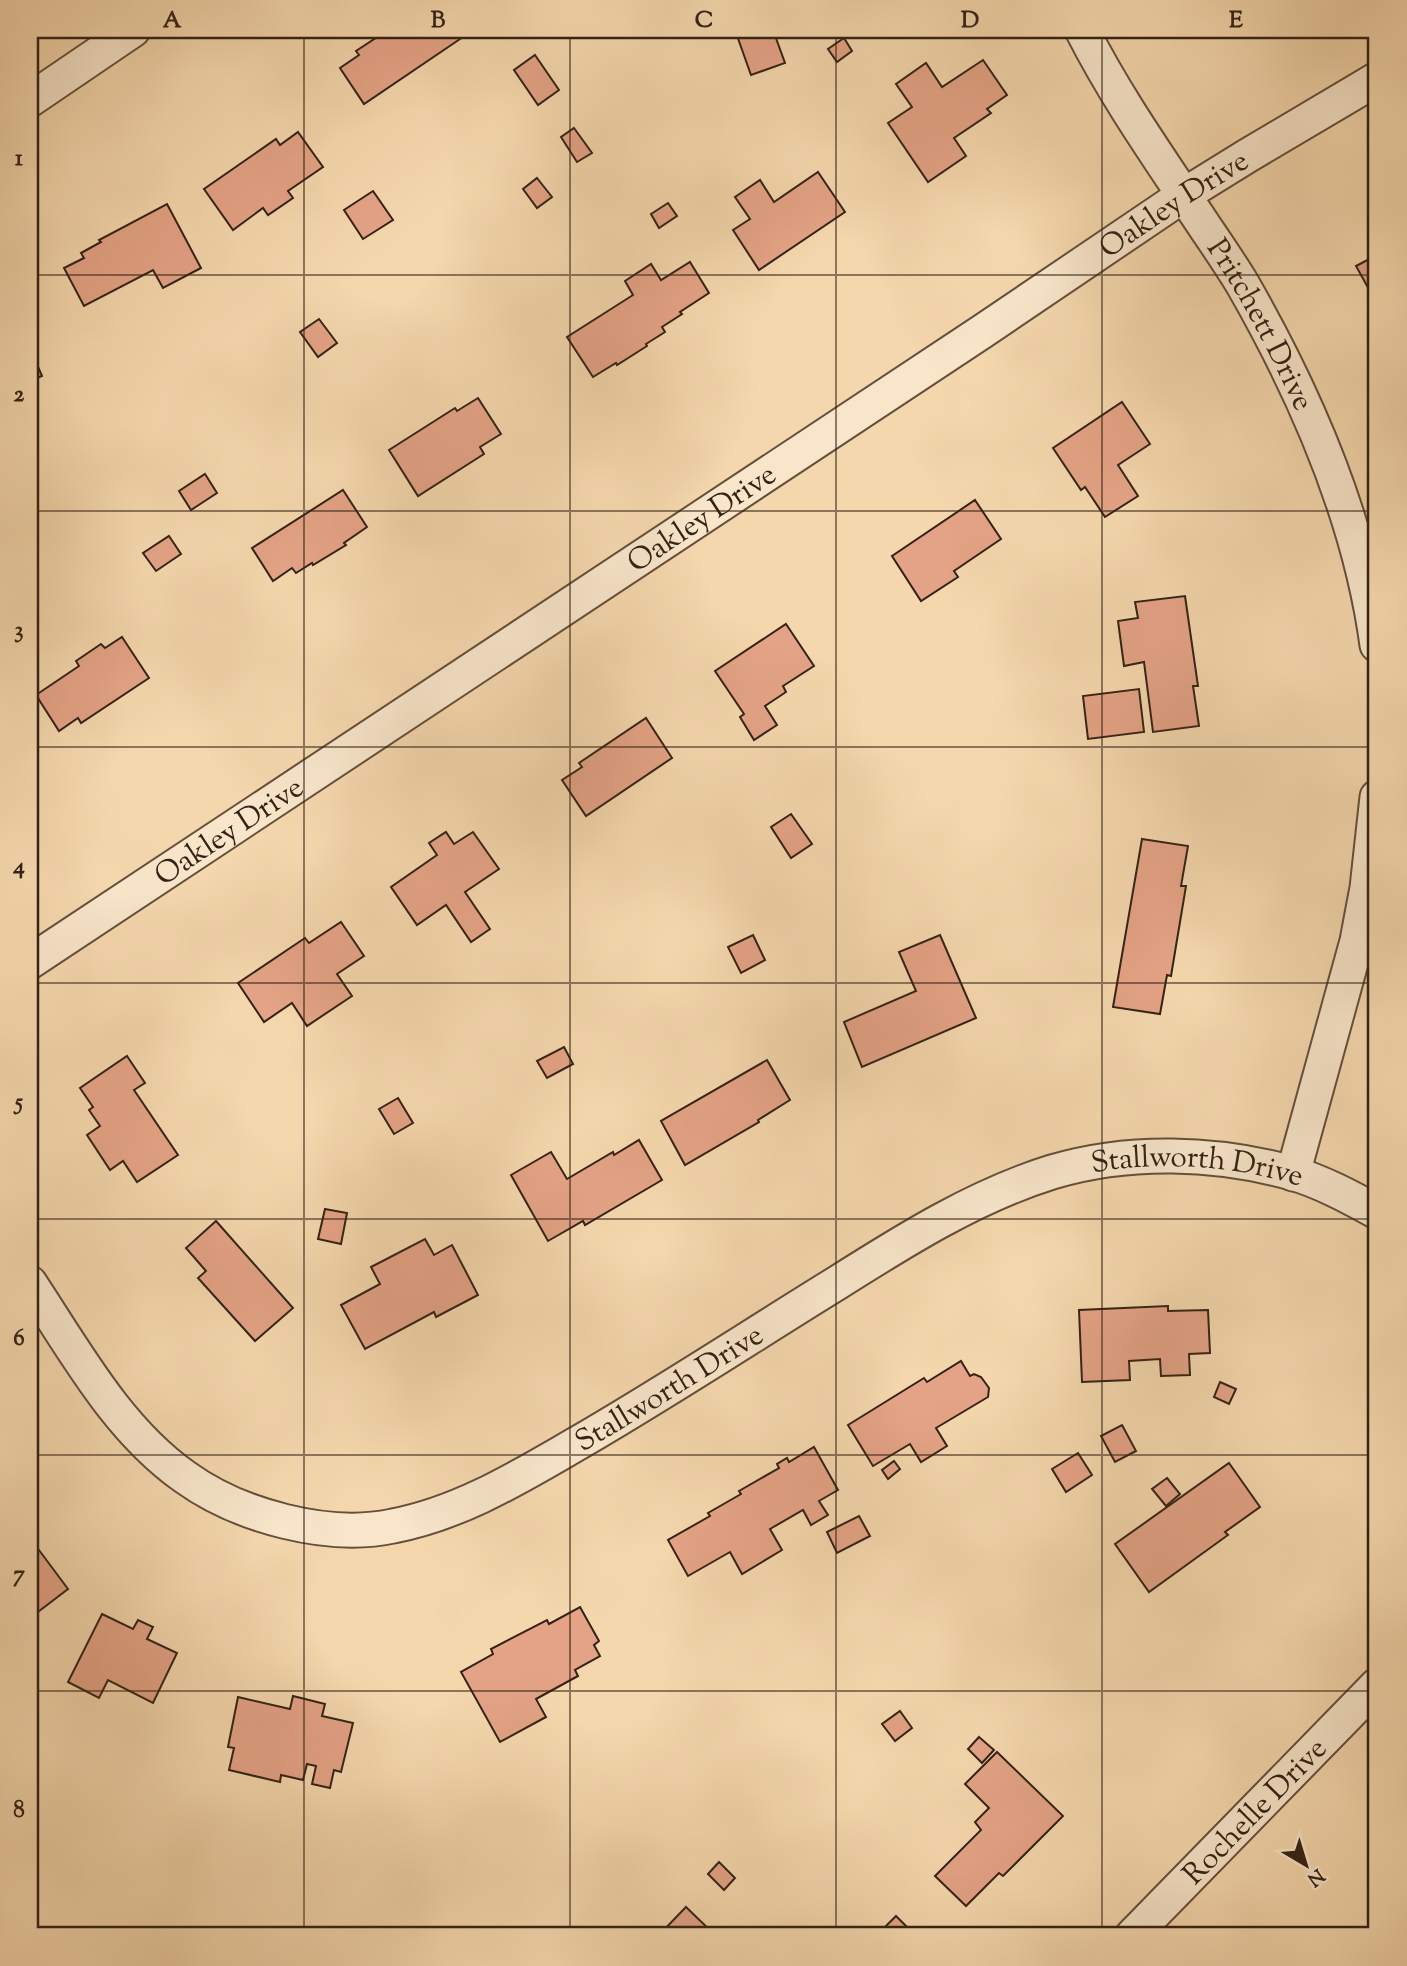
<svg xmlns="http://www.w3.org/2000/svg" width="1407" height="1966" font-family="'Sorts Mill Goudy',serif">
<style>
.building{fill:#e4a386;stroke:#332215;stroke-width:2}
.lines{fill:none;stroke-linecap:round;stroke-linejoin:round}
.street-casing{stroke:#644f3b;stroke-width:37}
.street{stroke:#f8e5ca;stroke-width:33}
.grid{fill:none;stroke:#332215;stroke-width:2;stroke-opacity:0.55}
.labels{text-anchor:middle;stroke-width:7;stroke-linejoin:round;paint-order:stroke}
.street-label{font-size:30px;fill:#332215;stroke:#f8e5ca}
.neatline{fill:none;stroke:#332215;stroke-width:2.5}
.grid-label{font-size:23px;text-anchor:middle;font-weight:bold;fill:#332215}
</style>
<rect width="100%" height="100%" fill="#f5d7ad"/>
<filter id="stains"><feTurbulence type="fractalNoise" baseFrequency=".00286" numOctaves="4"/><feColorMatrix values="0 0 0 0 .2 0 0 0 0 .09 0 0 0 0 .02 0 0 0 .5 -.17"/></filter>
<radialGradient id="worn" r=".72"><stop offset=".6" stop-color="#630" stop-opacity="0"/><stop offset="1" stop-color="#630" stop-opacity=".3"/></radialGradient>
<g class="building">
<path d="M388 30H459L463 37 364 104 340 68 359 55 356 51Z"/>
<path d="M735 30H773L785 63 751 75Z"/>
<path d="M844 38 852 51 837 62 828 49Z"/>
<path d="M535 55 559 90 538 105 514 70Z"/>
<path d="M983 60 1007 95 987 109 991 113 954 138 966 156 928 182 888 123 912 107 896 84 926 63 942 87Z"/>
<path d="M574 128 592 153 577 162 561 137Z"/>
<path d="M298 132 323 167 288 191 293 198 268 215 263 208 233 230 204 189 276 139 280 145Z"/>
<path d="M818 172 845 212 759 270 733 230 750 219 735 197 760 180 774 202Z"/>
<path d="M537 178 552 197 537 208 523 189Z"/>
<path d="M373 191 393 220 363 239 344 210Z"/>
<path d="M668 203 677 216 659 228 651 214Z"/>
<path d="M167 204 201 268 163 288 153 270 84 306 64 268 84 258 81 253 101 242 99 240Z"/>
<path d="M1377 255V294L1372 295 1356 266Z"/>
<path d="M690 262 709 293 680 312 682 314 662 327 665 332 646 344 647 346 617 365 616 363 593 377 567 337 633 295 625 281 651 264 661 280Z"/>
<path d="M319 319 337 343 318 357 300 332Z"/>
<path d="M30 348 42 376 30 381Z"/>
<path d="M478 398 501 434 480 447 484 454 418 496 389 450 455 408 457 411Z"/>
<path d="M1122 402 1150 444 1118 465 1138 496 1105 517 1085 487 1081 490 1053 448Z"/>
<path d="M205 474 217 493 191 510 179 491Z"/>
<path d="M343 490 367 527 344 543 346 545 313 565 312 563 296 573 292 568 273 581 252 548Z"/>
<path d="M975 500 1001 539 954 571 958 577 921 601 892 556Z"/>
<path d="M169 536 181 554 156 571 143 553Z"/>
<path d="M1185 596 1198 686H1193L1199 726 1153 732 1144 662 1124 666 1118 621 1138 618 1135 602Z"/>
<path d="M786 624 814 666 783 686 786 692 765 706 777 725 754 740 740 717 744 714 715 671Z"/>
<path d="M122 637 149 678 81 723 78 718 59 731 36 695 79 666 76 661 101 644 105 648Z"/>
<path d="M1139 689 1144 732 1088 739 1083 696Z"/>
<path d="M646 718 672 758 586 816 562 780 582 767 579 763Z"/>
<path d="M791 814 812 844 791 858 771 827Z"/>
<path d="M446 832 454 844 473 832 499 869 465 892 490 929 471 942 446 905 417 925 391 887 437 855 429 843Z"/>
<path d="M1142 839 1188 846 1181 886H1186L1171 976 1167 975 1160 1014 1113 1007Z"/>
<path d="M341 922 364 956 337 974 352 996 307 1026 292 1003 264 1022 238 983 305 938 309 943Z"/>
<path d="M753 935 765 960 741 973 728 947Z"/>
<path d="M940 935 976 1018 862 1067 844 1022 916 991 899 952Z"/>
<path d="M564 1047 573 1064 547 1078 537 1061Z"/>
<path d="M127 1056 145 1083 134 1090 178 1155 137 1182 123 1161 110 1170 87 1135 100 1126 89 1110 93 1107 80 1088Z"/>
<path d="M767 1060 790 1100 758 1120 759 1122 685 1165 661 1121Z"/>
<path d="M398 1098 413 1123 394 1134 379 1109Z"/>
<path d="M639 1140 662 1180 585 1225 583 1221 548 1241 511 1175 551 1152 567 1179 613 1152 614 1155Z"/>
<path d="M325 1209 347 1213 341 1244 318 1239Z"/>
<path d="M216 1221 293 1308 255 1341 198 1278 206 1271 186 1248Z"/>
<path d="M425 1239 434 1255 452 1245 478 1295 436 1317 434 1312 365 1349 341 1305 380 1284 371 1267Z"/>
<path d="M1168 1306V1311L1208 1310 1210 1353 1189 1354 1190 1375 1161 1376 1160 1359 1129 1361 1130 1380 1082 1382 1079 1310Z"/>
<path d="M961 1361 970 1376 974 1374 981 1377 989 1388 988 1397 936 1428 947 1446 921 1462 910 1444 873 1466 848 1425 924 1378 927 1382Z"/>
<path d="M1220 1382 1236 1389 1229 1404 1214 1397Z"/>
<path d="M1122 1425 1136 1451 1115 1462 1101 1436Z"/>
<path d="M814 1447 838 1490 819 1501 828 1515 811 1525 803 1510 770 1529 782 1550 742 1574 730 1552 688 1576 668 1540 710 1516 708 1513 741 1494 739 1491 779 1468 777 1464 787 1458 789 1462Z"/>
<path d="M1078 1453 1092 1475 1066 1492 1052 1469Z"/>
<path d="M894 1461 900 1469 888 1479 882 1470Z"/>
<path d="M1229 1463 1260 1507 1225 1532 1228 1535 1149 1592 1115 1544Z"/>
<path d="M1167 1478 1180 1494 1166 1506 1152 1489Z"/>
<path d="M859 1516 870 1536 837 1553 827 1532Z"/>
<path d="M30 1538 68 1589 30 1618Z"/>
<path d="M580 1607 599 1641 594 1645 600 1656 575 1670 578 1676 536 1699 546 1717 500 1742 461 1672 493 1654 491 1649 547 1620 549 1624Z"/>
<path d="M102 1614 133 1629 138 1620 153 1627 147 1639 177 1653 153 1703 108 1680 99 1698 68 1682Z"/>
<path d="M293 1696 325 1704 322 1716 353 1723 341 1772 334 1770 330 1788 312 1784 316 1766 307 1764 303 1780 281 1775 280 1782 229 1770 234 1748 228 1747 238 1697 290 1709Z"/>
<path d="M900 1711 912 1728 895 1741 882 1724Z"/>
<path d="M979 1737 994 1750 982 1763 968 1749Z"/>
<path d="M997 1752 1063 1816 1003 1876 999 1873 966 1906 935 1876 981 1830 975 1822 989 1808 965 1784Z"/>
<path d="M719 1862 735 1878 724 1890 708 1874Z"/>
<path d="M686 1907 716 1936H658Z"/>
<path d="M896 1916 916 1936H876Z"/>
</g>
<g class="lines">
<g class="street-casing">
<g id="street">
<path id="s1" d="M1082 30C1117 99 1162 162 1205 227 1218 246 1231 265 1243 285 1306 395 1360 519 1377 645"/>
<path d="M30 100 133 30"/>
<path id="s2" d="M30 962 983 331 1184 195 1247 156 1377 79"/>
<path d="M1293 1174 1357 941 1367 888 1377 797"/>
<path id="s3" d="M30 1283C75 1351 117 1429 185 1477 239 1516 328 1540 393 1526 461 1513 519 1477 578 1443 666 1392 751 1336 837 1283 905 1240 975 1196 1052 1172 1129 1149 1216 1152 1292 1173 1322 1182 1350 1197 1377 1212"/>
<path id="s4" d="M1132 1936 1377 1685"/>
</g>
</g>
<use href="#street" class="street"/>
</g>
<path class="grid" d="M304 30V1936M570 30V1936M836 30V1936M1102 30V1936M30 275H1377M30 511H1377M30 747H1377M30 983H1377M30 1219H1377M30 1455H1377M30 1691H1377"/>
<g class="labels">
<g class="street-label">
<text dy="10" stroke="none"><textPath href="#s2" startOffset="1372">Oakley Drive</textPath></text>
<text dy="10" stroke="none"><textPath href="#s1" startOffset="345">Pritchett Drive</textPath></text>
<text dy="10" stroke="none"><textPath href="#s2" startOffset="805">Oakley Drive</textPath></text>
<text dy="10" stroke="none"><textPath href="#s2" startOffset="238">Oakley Drive</textPath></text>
<text dy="10" stroke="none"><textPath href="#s3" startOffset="1367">Stallworth Drive</textPath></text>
<text dy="10" stroke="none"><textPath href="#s3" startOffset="779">Stallworth Drive</textPath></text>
<text dy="10" stroke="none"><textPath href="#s4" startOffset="175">Rochelle Drive</textPath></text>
</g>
</g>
<rect width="1407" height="1966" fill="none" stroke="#f5d7ad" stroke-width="77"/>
<g transform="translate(1306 1865) rotate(142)" stroke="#f8e5ca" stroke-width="5" paint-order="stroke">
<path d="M0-5L12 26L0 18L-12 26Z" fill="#332215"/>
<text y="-10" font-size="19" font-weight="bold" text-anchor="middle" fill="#332215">N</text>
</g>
<rect x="38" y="38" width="1330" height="1889" class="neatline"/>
<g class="grid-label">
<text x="172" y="27">A</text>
<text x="438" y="27">B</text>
<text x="704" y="27">C</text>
<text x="970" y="27">D</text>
<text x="1236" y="27">E</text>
<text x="19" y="165">1</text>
<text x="19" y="401">2</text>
<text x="19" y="637">3</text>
<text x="19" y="873">4</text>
<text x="19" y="1109">5</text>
<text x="19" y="1345">6</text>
<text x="19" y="1581">7</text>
<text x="19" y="1817">8</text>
</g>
<rect width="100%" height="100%" filter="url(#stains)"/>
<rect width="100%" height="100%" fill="url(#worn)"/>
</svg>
